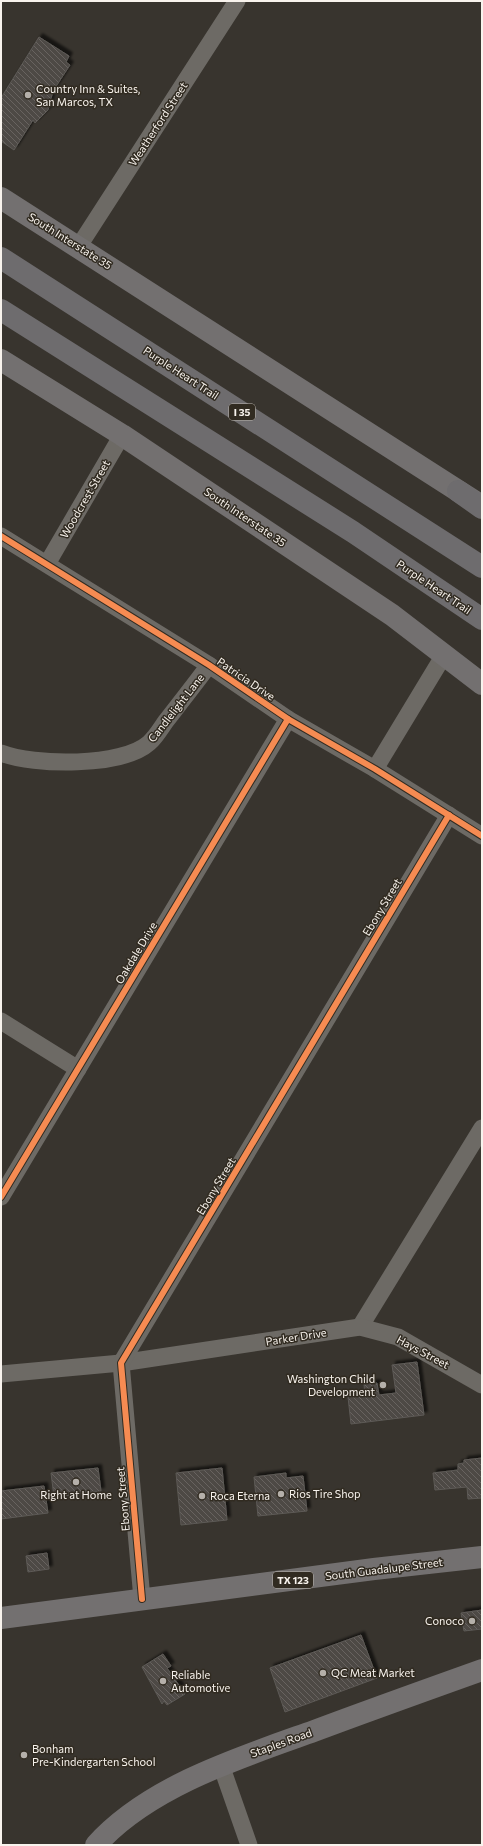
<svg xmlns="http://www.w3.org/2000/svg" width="483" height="1846" font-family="Commissioner,sans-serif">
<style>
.building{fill:url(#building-back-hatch);stroke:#5d5a56;filter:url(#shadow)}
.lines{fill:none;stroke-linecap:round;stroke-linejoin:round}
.minor{stroke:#6d6a65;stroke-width:17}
.major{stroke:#737070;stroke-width:22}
.highway{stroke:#6e6c6e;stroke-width:22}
.cycleway-casing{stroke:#312b21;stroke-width:8}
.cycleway{stroke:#f68b52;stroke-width:6}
.poi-dot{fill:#b5b0aa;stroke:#312b21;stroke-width:1.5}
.labels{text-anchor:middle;stroke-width:3;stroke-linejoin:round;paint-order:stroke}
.shield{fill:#312b21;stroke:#bcb7b0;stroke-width:1}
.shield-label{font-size:10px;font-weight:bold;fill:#f8f3ed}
.poi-label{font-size:11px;fill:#f8f3ed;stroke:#312b21;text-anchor:start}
.street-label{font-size:11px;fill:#f8f3ed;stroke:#312b21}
</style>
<defs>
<pattern id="building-back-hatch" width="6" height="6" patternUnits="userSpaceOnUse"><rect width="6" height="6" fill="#4d4945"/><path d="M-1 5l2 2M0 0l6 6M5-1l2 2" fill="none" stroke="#676460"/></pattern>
<filter id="shadow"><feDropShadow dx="3.5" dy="-3.5" stdDeviation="1" flood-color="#0009"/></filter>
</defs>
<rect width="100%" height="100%" fill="#38342e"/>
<g class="building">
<path d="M39 37 69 56 66 62 70 65 53 91 48 110 35 123 33 120 14 150 1 141V98Z"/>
<path d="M417 1362 424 1415 351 1424 348 1397 365 1395 364 1384 377 1383 379 1395 396 1393 392 1365Z"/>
<path d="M482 1458V1498L468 1499 467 1487 435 1490 433 1473 458 1470V1464L464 1463V1460Z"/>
<path d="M98 1468 101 1491 54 1497 51 1473Z"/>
<path d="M222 1468 227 1520 181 1525 176 1473Z"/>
<path d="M286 1473V1478L303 1476 307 1511 258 1516 254 1477Z"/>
<path d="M44 1486 48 1513 1 1519V1491Z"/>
<path d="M47 1553 49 1569 28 1572 26 1556Z"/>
<path d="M482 1610V1629L464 1631 461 1613Z"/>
<path d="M361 1635 377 1678 285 1712 270 1668Z"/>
<path d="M163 1654 171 1666 167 1668 185 1694 167 1705 164 1701 162 1704 142 1667Z"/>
</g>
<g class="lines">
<g class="minor">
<path d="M79 246 237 1"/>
<path d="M1 536 209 665 288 719 375 769 482 836"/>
<path d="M47 564 122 435"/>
<path d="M1 753C34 766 122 767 149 743 156 737 161 728 166 721 180 703 195 684 209 665"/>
<path d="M375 769 444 655"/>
<path d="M1 1021 78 1069"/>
<path d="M1 1197 288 719"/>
<path d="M360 1327 482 1128"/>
<path d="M1 1374 121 1363 360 1327 398 1337 482 1385"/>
<path d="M142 1599 121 1363 449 815"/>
<path d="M221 1765 249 1845"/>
</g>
<g class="major">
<path d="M1 198 474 501"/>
<path d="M1 360 122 435 392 615 482 684"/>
<path d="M1 1618 374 1569 482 1557"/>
<path d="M96 1845C149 1786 241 1757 314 1731 370 1710 426 1690 482 1670"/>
</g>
<g class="highway">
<path d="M1 258 482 567"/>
<path d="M1 310 353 532 482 619"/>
<path d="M458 491 482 508"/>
</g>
<g class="cycleway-casing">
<g id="cycleway">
<path d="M1 536 209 665 288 719 375 769 482 836"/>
<path d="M1 1197 288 719"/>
<path d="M142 1599 121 1363 449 815"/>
</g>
</g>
<use href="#cycleway" class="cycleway"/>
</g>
<g class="poi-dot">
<circle cx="28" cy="95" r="4"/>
<circle cx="383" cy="1385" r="4"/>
<circle cx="76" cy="1482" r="4"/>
<circle cx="281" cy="1494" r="4"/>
<circle cx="202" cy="1496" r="4"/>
<circle cx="472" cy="1621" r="4"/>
<circle cx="323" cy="1673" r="4"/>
<circle cx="163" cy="1681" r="4"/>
<circle cx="24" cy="1755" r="4"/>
</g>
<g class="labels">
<g class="shield">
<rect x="229" y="404" width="26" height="16" rx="3"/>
<rect x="273" y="1572" width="40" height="16" rx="3"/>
</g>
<g class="shield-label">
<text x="242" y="416">I 35</text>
<text x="293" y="1584">TX 123</text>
</g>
<g class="poi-label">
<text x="36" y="93">Country Inn &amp; Suites,<tspan x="36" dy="13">San Marcos, TX</tspan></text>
<text x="375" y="1383" text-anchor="end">Washington Child<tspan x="375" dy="13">Development</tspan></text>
<text x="289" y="1498">Rios Tire Shop</text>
<text x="76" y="1499" text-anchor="middle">Right at Home</text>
<text x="210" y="1500">Roca Eterna</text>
<text x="464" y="1625" text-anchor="end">Conoco</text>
<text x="331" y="1677">QC Meat Market</text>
<text x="171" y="1679">Reliable<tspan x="171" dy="13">Automotive</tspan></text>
<text x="32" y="1753">Bonham<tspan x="32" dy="13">Pre-Kindergarten School</tspan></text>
</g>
<g class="street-label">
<text transform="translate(158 124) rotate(-57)" y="4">Weatherford Street</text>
<text transform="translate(70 241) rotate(32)" y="4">South Interstate 35</text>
<text transform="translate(181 373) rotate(33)" y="4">Purple Heart Trail</text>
<text transform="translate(85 499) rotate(-60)" y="4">Woodcrest Street</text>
<text transform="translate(245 517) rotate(34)" y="4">South Interstate 35</text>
<text transform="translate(434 587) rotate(34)" y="4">Purple Heart Trail</text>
<text transform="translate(246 679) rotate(34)" y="4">Patricia Drive</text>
<text transform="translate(176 708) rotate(-52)" y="4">Candlelight Lane</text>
<text transform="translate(382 907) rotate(-59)" y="4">Ebony Street</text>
<text transform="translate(136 953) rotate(-59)" y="4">Oakdale Drive</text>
<text transform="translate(216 1186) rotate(-59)" y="4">Ebony Street</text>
<text transform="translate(296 1337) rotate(-9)" y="4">Parker Drive</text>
<text transform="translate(423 1352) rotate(28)" y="4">Hays Street</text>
<text transform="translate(123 1499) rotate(-95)" y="4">Ebony Street</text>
<text transform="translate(384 1569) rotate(-7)" y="4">South Guadalupe Street</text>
<text transform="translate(281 1743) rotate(-20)" y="4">Staples Road</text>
</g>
</g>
<rect width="483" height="1846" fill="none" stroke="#f8f3ed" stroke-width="4"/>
</svg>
